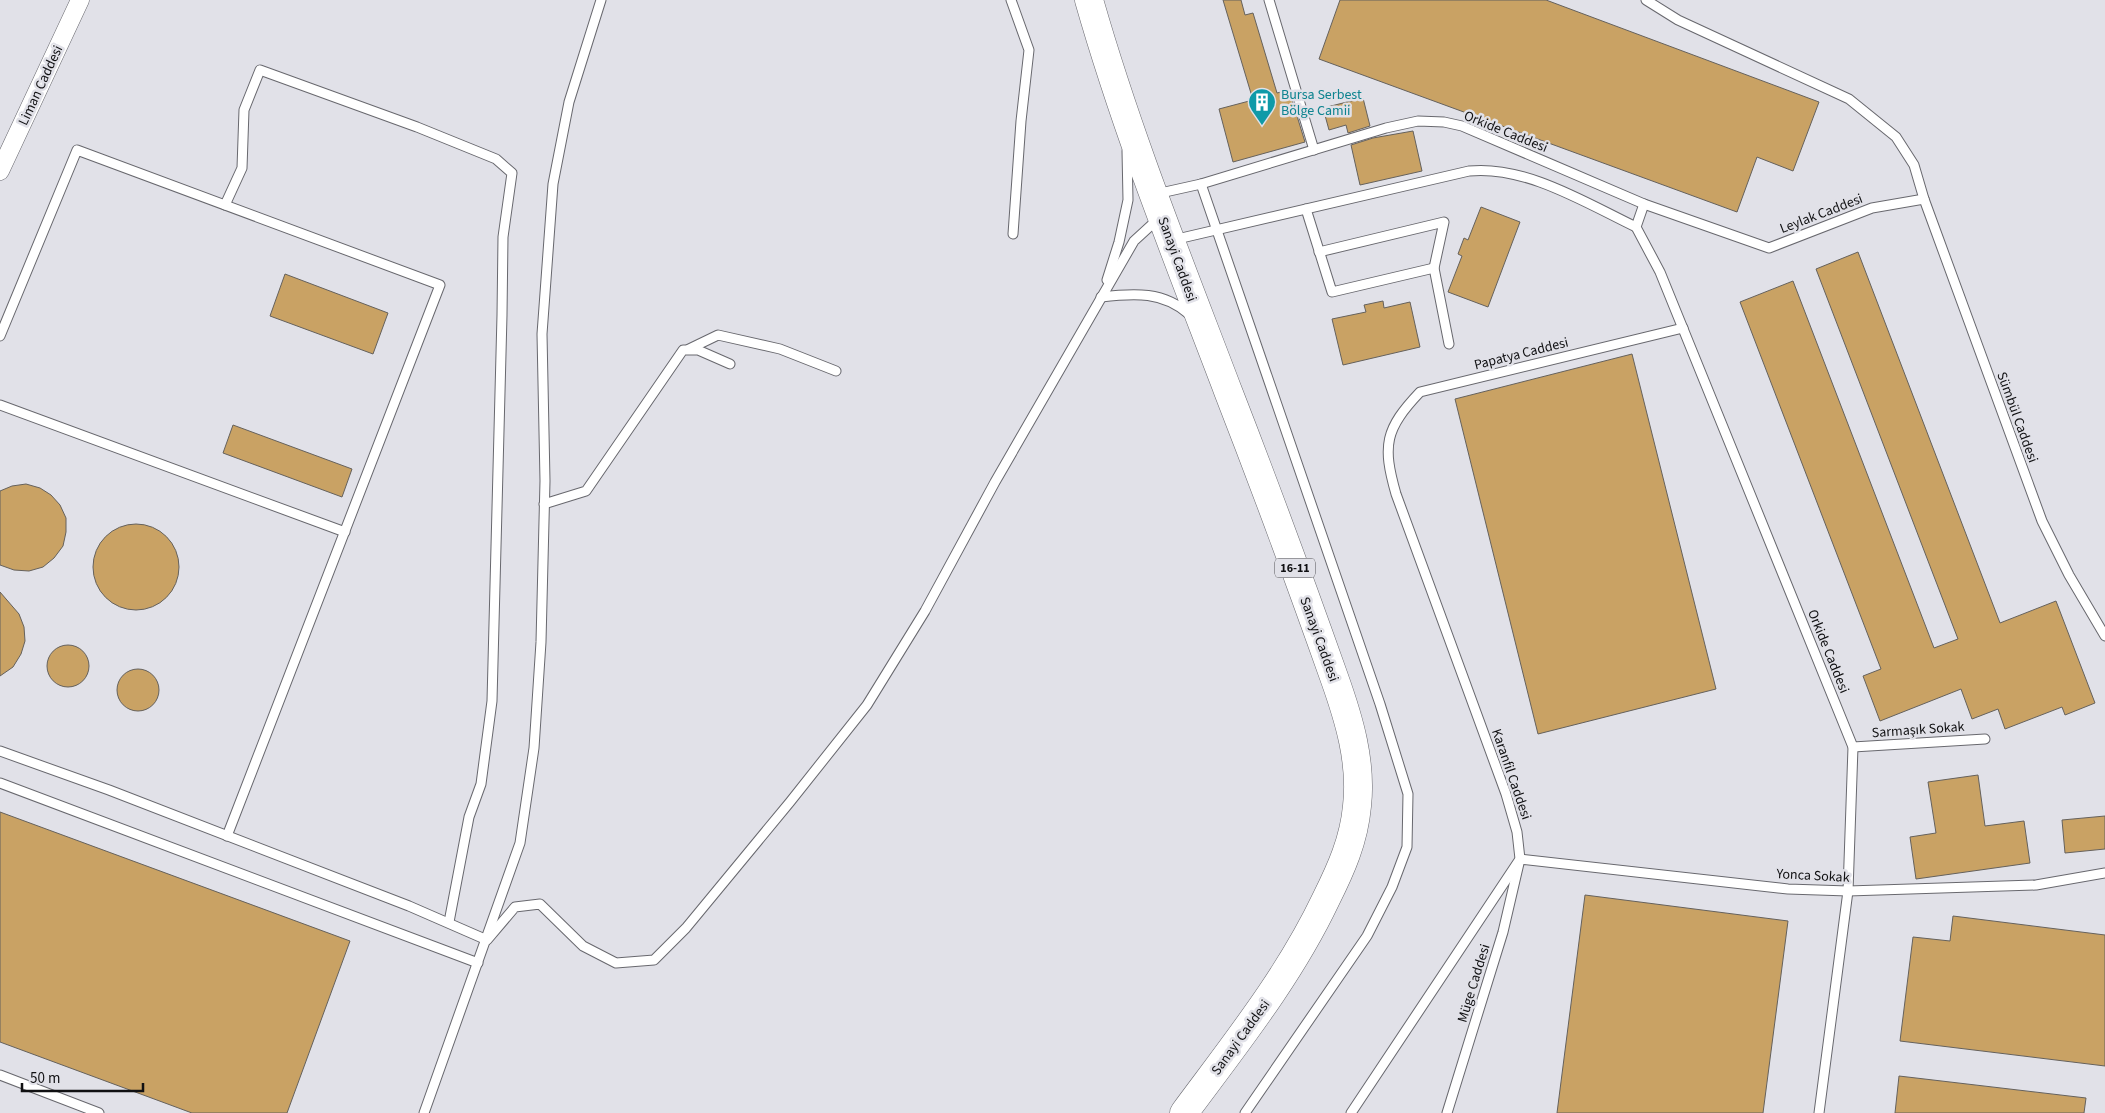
<svg xmlns="http://www.w3.org/2000/svg" width="2105" height="1113" font-family="'Source Sans 3',sans-serif">
<style>
.building{fill:#c9a264;stroke:#65615c}
.lines{fill:none;stroke-linecap:round;stroke-linejoin:round}
.service-casing{stroke:#68686e;stroke-width:11}
.minor-casing{stroke:#68686e;stroke-width:19}
.primary-casing{stroke:#68686e;stroke-width:29}
.service{stroke:#fff;stroke-width:9}
.minor{stroke:#fff;stroke-width:18}
.primary{stroke:#fff;stroke-width:28}
.labels{text-anchor:middle;stroke-width:5;stroke-linejoin:round;paint-order:stroke}
.shield{fill:#e1e1e8;stroke:#4f4f52;stroke-width:1}
.shield-label{font-size:12px;font-weight:bold;fill:#101012}
.street-label{font-size:14px;fill:#101012;stroke:#e1e1e8}
.culture-label{font-size:14px;fill:#0d838f;stroke:#e1e1e8;text-anchor:start}
</style>
<rect width="100%" height="100%" fill="#e1e1e8"/>
<g class="building">
<path d="M1223 0H1241L1245 15 1253 13 1277 93 1289 90 1305 142 1233 162 1219 109 1253 100Z"/>
<path d="M1340 0H1546L1819 102 1793 171 1757 157 1737 212 1319 59Z"/>
<path d="M1363 98 1370 126 1348 133 1346 125 1329 130 1323 108Z"/>
<path d="M1413 131 1422 171 1360 185 1351 145 1373 138Z"/>
<path d="M1481 207 1520 222 1488 307 1448 292 1462 256 1458 254 1464 238 1468 240Z"/>
<path d="M1858 252 2000 623 2056 601 2095 703 2065 715 2062 707 2005 729 1998 709 1972 719 1961 689 1880 721 1863 676 1881 669 1740 302 1793 281 1934 648 1958 639 1816 269Z"/>
<path d="M285 274 388 313 373 354 270 316Z"/>
<path d="M1383 301 1384 308 1410 302 1420 347 1343 365 1332 319 1366 312 1364 305Z"/>
<path d="M1632 354 1716 689 1538 734 1455 399Z"/>
<path d="M233 425 352 469 342 497 223 453Z"/>
<path d="M26 484 40 488 51 495 60 505 66 518V532L63 546 54 558 43 567 29 571 14 570 0 565V491L12 486Z"/>
<circle cx="136" cy="567" r="43"/>
<path d="M0 592 19 614 24 627 25 641 21 654 13 667 0 676Z"/>
<circle cx="68" cy="666" r="21"/>
<circle cx="138" cy="690" r="21"/>
<path d="M1978 775 1985 826 2024 821 2030 863 1916 879 1910 837 1936 833 1928 782Z"/>
<path d="M0 812 350 941 287 1113H192L0 1042Z"/>
<path d="M2105 816V849L2065 853 2062 820Z"/>
<path d="M1585 895 1788 921 1763 1113H1557Z"/>
<path d="M1953 916 2105 935V1066L1900 1041 1913 937 1950 941Z"/>
<path d="M1899 1076 2086 1098 2084 1113H1895Z"/>
</g>
<g class="lines">
<g class="service-casing">
<g id="service">
<path d="M1011 0 1029 50 1021 121 1013 234"/>
<path d="M1269 0 1314 150"/>
<path d="M1646 0 1678 20 1849 99 1896 137 1914 165 1924 199 2042 521 2069 575 2105 636"/>
<path d="M1201 184 1380 704 1408 794 1407 847 1392 887 1367 936 1245 1113"/>
<path d="M1156 194 1201 184 1386 128 1418 121 1444 122 1462 126 1644 204 1769 248 1872 208 1924 199"/>
<path d="M1644 204 1636 227 1660 272 1853 747 1848 891 1819 1113"/>
<path d="M225 205 242 168 244 110 260 70 417 127 496 159 512 173 503 237 502 315 492 701 481 784 469 817 449 922"/>
<path d="M1306 209 1332 292 1434 268"/>
<path d="M1173 240 1469 171C1525 165 1586 203 1636 227"/>
<path d="M1319 252 1444 222 1434 268 1449 344"/>
<path d="M1107 280 1119 242 1128 200 1127 151"/>
<path d="M1101 297C1134 293 1164 291 1190 315"/>
<path d="M0 336 77 150 440 285 227 836"/>
<path d="M689 349 718 335 780 349 836 371"/>
<path d="M0 405 345 532"/>
<path d="M544 504 586 491 683 350H698L730 364"/>
<path d="M1853 747 1985 739"/>
<path d="M0 751 109 790 409 906 487 940 515 907 540 904 583 946 616 963 654 960 686 928 790 802 867 705 925 611 995 482 1134 241 1158 219"/>
<path d="M0 783 478 963"/>
<path d="M0 1075 99 1113"/>
<path d="M424 1113 520 843 534 748 541 642 545 481 542 334 553 184 569 102 601 0"/>
<path d="M1351 1113 1520 859 1517 832 1506 794 1396 494C1382 445 1385 429 1420 392L1683 328"/>
<path d="M1447 1113 1503 932 1520 859 1788 889 1848 891 2036 885 2105 873"/>
</g>
</g>
<g class="minor-casing">
<path id="minor" d="M0 171 80 0"/>
</g>
<g class="primary-casing">
<path id="primary" d="M1089 0C1127 133 1179 262 1228 391 1265 486 1300 581 1334 677 1349 719 1362 762 1357 806 1354 840 1341 869 1326 899 1289 977 1235 1044 1184 1113"/>
</g>
<use href="#service" class="service"/>
<use href="#minor" class="minor"/>
<use href="#primary" class="primary"/>
</g>
<defs>
<g id="building-pin" transform="scale(1.4375)"><path d="M0 17L-7.5 6A9.5 9.5 0 1 1 7.5 6Z" fill="#0f9aa8" stroke="#e1e1e8"/><path d="M-4-6H4V6H1V3H-1V6H-4ZM-2.5-4.3h1.7v1.8h-1.7ZM.8-4.3h1.7v1.8H.8ZM-2.5-1h1.7V.8h-1.7ZM.8-1h1.7V.8H.8Z" fill="#fff"/></g>
</defs>
<g fill-rule="evenodd">
<use href="#building-pin" x="1262" y="102"/>
</g>
<g class="labels">
<rect class="shield" x="1275" y="558.5" width="40" height="19" rx="4"/>
<g class="shield-label">
<text x="1295" y="572">16-11</text>
</g>
<g class="street-label">
<text transform="translate(40 85) rotate(-65)" y="5">Liman Caddesi</text>
<text transform="translate(1506 131) rotate(22)" y="5">Orkide Caddesi</text>
<text transform="translate(1821 213) rotate(-21)" y="5">Leylak Caddesi</text>
<text transform="translate(1178 259) rotate(70)" y="5">Sanayi Caddesi</text>
<text transform="translate(1521 353) rotate(-14)" y="5">Papatya Caddesi</text>
<text transform="translate(2018 417) rotate(70)" y="5">Sümbül Caddesi</text>
<text transform="translate(1320 639) rotate(70)" y="5">Sanayi Caddesi</text>
<text transform="translate(1829 651) rotate(68)" y="5">Orkide Caddesi</text>
<text transform="translate(1918 729) rotate(-4)" y="5">Sarmaşık Sokak</text>
<text transform="translate(1512 774) rotate(71)" y="5">Karanfil Caddesi</text>
<text transform="translate(1813 875) rotate(3)" y="5">Yonca Sokak</text>
<text transform="translate(1473 983) rotate(-73)" y="5">Müge Caddesi</text>
<text transform="translate(1240 1037) rotate(-54)" y="5">Sanayi Caddesi</text>
</g>
<g class="culture-label">
<text x="1281" y="99">Bursa Serbest<tspan x="1281" dy="16">Bölge Camii</tspan></text>
</g>
</g>
<path d="M22 1083v8h121v-8" fill="none" stroke="#101012" stroke-width="2.5"/>
<text x="30" y="1083" font-size="15" fill="#101012" stroke="#e1e1e8" stroke-width="4" paint-order="stroke">50 m</text>
</svg>
